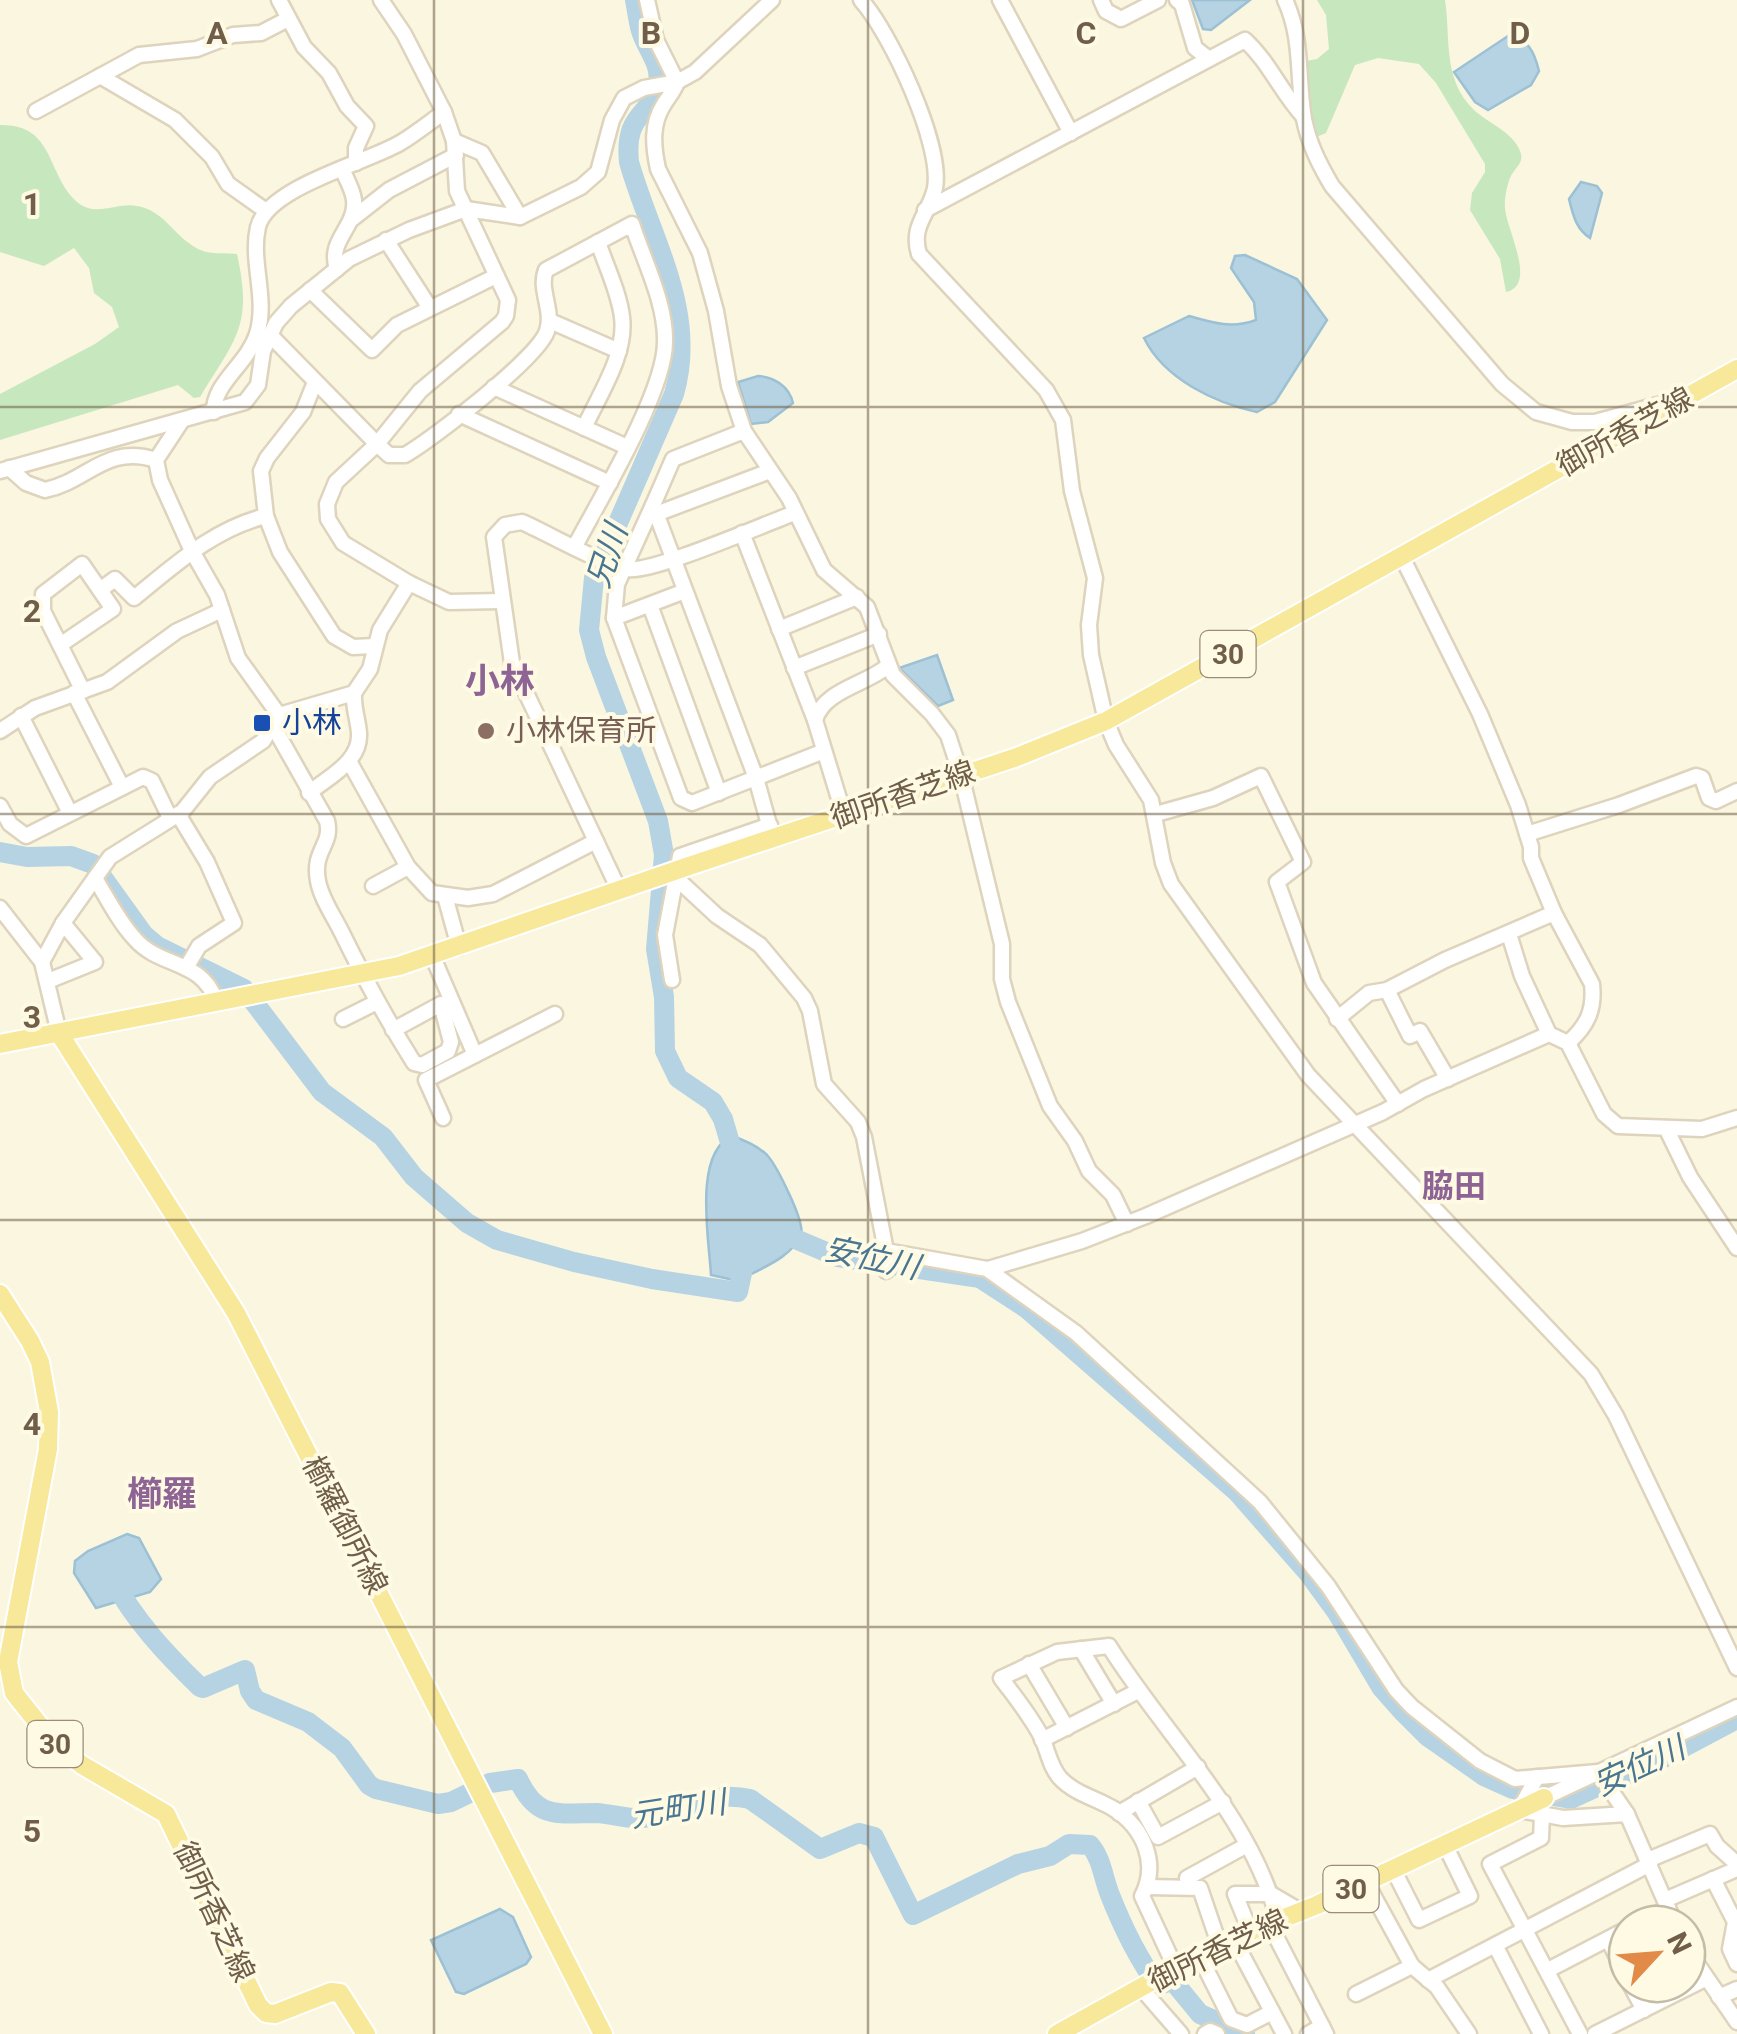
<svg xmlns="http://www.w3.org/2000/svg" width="1737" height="2034" font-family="Roboto,'Noto Sans JP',sans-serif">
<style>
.green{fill:#c7e7bf}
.water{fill:#b5d3e3;stroke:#9cc0d4;stroke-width:2.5}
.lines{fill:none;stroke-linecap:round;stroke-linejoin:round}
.river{stroke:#b5d3e3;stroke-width:20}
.minor-casing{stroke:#ded3bc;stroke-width:19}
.major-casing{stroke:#fff;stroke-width:22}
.minor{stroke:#fff;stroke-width:14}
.major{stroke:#f8e899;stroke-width:18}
.major-bridge-casing{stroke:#fff;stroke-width:22;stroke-linecap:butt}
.major-bridge{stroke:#f8e899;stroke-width:18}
.grid{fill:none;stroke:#705e48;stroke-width:2.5;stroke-opacity:0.55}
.transit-dot{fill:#1a4fb4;stroke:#fefae4;stroke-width:4}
.education-dot{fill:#8d6e63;stroke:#fefae4;stroke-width:4}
.labels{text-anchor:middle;stroke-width:8;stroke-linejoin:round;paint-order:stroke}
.shield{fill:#fefae4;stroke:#9b8d77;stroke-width:2.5}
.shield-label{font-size:28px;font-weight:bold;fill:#705e48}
.street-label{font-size:30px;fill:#705e48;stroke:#fefae4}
.transit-label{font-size:30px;fill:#164399;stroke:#fefae4;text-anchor:start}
.education-label{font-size:30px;fill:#785e54;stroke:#fefae4;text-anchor:start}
.water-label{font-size:32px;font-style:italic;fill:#497690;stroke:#fefae4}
.neighbourhood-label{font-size:32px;font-weight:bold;fill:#8d6493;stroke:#fefae4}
.quarter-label{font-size:35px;font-weight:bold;fill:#8d6493;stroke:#fefae4}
.grid-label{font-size:32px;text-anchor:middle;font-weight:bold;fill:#705e48;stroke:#fefae4;stroke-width:8;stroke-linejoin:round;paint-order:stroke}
</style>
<rect width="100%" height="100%" fill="#fbf6df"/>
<g class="green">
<path d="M1317 0H1445C1451 39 1442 79 1474 110 1488 123 1513 132 1520 151 1525 164 1515 166 1510 178 1507 185 1504 201 1505 208 1506 229 1538 285 1506 292L1500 259 1470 210 1472 193 1485 172V164L1436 83 1419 64 1378 58 1355 65 1326 133 1314 138 1301 62 1317 59 1329 49 1326 15Z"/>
<path d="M0 125C55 124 46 174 77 202 96 218 117 202 137 206 164 211 171 232 193 246 208 256 221 252 237 254 253 326 236 338 200 397L194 398 178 385 0 440V394L95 344 119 327 112 307 94 293 89 268 74 248 44 266 0 252Z"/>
</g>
<g class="water">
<path d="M1192 0H1250L1211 30 1203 29Z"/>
<path d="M1508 36C1529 40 1534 51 1539 71L1531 85 1488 110 1475 102 1454 72Z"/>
<path d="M1581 182 1597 186 1602 193 1590 238C1576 229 1573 215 1569 199Z"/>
<path d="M1245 255 1297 279 1327 320 1275 402 1257 412C1215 403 1164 379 1144 338L1189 316C1213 323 1232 329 1256 320L1254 302 1231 268 1235 256Z"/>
<path d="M758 376C774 377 789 386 793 403L768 422 751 424 738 382Z"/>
<path d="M937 655 953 700 938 706 899 668Z"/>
<path d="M732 1136C744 1140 758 1146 767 1155 777 1166 805 1222 801 1234 794 1257 757 1270 738 1281L711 1275C709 1239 693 1153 732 1136Z"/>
<path d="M127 1534 139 1538 161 1579 150 1592 96 1608 74 1573 75 1561 88 1551Z"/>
<path d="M500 1909 513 1917 531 1957 526 1964 464 1994 456 1992 431 1940Z"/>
</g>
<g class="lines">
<g class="river">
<path d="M635 0C637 10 638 21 641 31 646 48 662 65 658 83 652 118 624 110 629 162 651 240 698 311 674 394L594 578 589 630 596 657 658 821 664 855 656 949 664 997 665 1051 678 1078 713 1102 723 1119 736 1163"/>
<path d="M0 852 27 857 71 856 93 864 144 935 157 946 244 989 322 1092 383 1137 414 1177 467 1223 497 1240 574 1262 652 1279 738 1292 746 1254"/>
<path d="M774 1230 838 1257 980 1278 1026 1308 1237 1492 1309 1574 1336 1611 1381 1687 1404 1713 1427 1736 1484 1776 1513 1789 1571 1799 1621 1776 1635 1773 1737 1719"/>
<path d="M112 1578C134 1620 166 1654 200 1687L203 1688 245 1670 250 1691 256 1700 308 1722 342 1748 369 1785 376 1789 438 1804 451 1802 490 1783 518 1779C537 1820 557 1813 596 1813 615 1814 632 1821 651 1817 687 1810 710 1790 750 1799L820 1849 859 1833 874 1837 913 1915 1018 1864 1050 1856 1069 1844 1090 1845C1102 1859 1103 1878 1110 1895 1123 1928 1137 1957 1158 1986L1172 1980 1200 2014 1245 2034"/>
</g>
<g class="minor-casing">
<g id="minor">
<path d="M279 0 304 47 329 73 347 106 366 126 356 148V163"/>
<path d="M381 0 404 34 444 112 454 141 457 191 508 300 506 316 502 322 420 391 377 444 336 482 327 504 328 519 343 543 409 583 449 602 501 601"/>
<path d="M647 0 656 40 677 82C674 91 669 96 664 104 651 124 653 146 658 169L700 253 716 311 729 386 744 431 789 498 824 570 867 607 893 675 932 714 948 735 961 775 1002 944V979L1008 1002 1050 1106 1075 1141 1089 1171 1113 1195 1127 1224"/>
<path d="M861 0C890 32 943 145 935 188 930 213 910 225 919 254L1046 390 1063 420 1072 491 1095 578 1089 625 1091 655 1106 721 1116 745 1151 800 1163 863 1171 884 1308 1075 1591 1374 1616 1416 1737 1668"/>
<path d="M1000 0 1071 133"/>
<path d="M1101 0 1106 11 1121 19 1158 0"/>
<path d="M1177 0 1182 4 1195 48 1209 59"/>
<path d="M1285 0C1303 38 1297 78 1304 119 1309 144 1319 164 1332 186L1502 384 1536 412 1572 422H1595L1669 402"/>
<path d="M100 76 175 120 212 157 228 184 266 211"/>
<path d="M36 111 139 55 197 49 233 35 261 33 288 19"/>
<path d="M454 141 482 153 520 217"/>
<path d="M925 210 1245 40C1269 62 1281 92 1303 116"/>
<path d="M352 219 389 190 456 155"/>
<path d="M386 240 430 308"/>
<path d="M337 269C327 240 357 227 354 200 353 190 346 178 342 169"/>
<path d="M310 290 372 350 397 325 496 276"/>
<path d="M550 321 619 351"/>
<path d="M270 335 377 444 389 455H405C433 439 538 358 547 331 554 310 538 289 546 270L632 224C644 261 666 303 665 342 665 392 600 499 575 546"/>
<path d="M315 382 303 412 267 458 261 471 266 516 280 552 334 636 353 647 374 646"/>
<path d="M494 387 627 447"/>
<path d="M214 412C213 383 247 365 257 334 268 298 250 262 258 227 268 187 366 163 400 143 415 134 430 122 444 112"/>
<path d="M459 414 610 483"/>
<path d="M181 422 156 460 160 480 192 551 217 595 238 658 279 715"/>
<path d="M584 428C599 395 627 354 622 317 619 292 606 266 598 242"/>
<path d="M744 431 673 459 653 505 756 778 773 839"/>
<path d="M9 468 26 483 45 490C88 481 106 444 156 460"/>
<path d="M0 471 245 402 258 385 263 351 276 323 291 306 349 259 409 230 466 209 520 217 581 187 598 172 612 120 624 98 644 88 677 82 695 72 772 0"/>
<path d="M656 514 770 471"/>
<path d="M742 533 815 720 844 815"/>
<path d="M1402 557 1480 714 1518 805 1531 847V858L1554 913 1592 984C1595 1010 1587 1026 1568 1043"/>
<path d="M100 590 115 579 134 598C175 565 213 529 266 516"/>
<path d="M685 591 614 618 681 798 692 803 824 751"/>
<path d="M650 605 719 793"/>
<path d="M614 618 617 584 653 505"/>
<path d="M779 629 857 597"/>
<path d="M60 645 113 609 82 564 43 594V611L83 691"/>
<path d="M794 668 879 634"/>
<path d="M74 693 122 787"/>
<path d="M21 716 70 813"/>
<path d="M815 720C824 690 865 685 888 666"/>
<path d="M272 724 327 821C333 845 312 850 318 881 321 898 333 915 341 931 363 976 387 1020 414 1063L422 1065 448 1051 451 1042 441 1004 393 1030"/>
<path d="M0 731 35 708 107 682 177 631 222 610"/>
<path d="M349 761 408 867 432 893 468 898 493 894 596 841"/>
<path d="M309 793C328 777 361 762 359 733 358 719 353 708 354 693L370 669 380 630 409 583"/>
<path d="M0 806 10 824 26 836 143 777 152 781 170 818"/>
<path d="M178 814 207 862 234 923 199 946 186 968"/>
<path d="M1156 814 1213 798 1261 776 1303 862 1277 882 1314 983 1398 1104"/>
<path d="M1527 834 1619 805 1696 776 1702 778 1709 798 1716 801 1737 791"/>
<path d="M675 877 717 916 760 945 804 998 810 1011 824 1084 858 1122 864 1137 886 1251 987 1269 1076 1333 1260 1502 1328 1586 1396 1690 1412 1707 1480 1761 1515 1779 1598 1772 1627 1814"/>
<path d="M95 878C107 898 119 922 135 939 160 968 202 959 216 1001"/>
<path d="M373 886 408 867"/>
<path d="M619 890 512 663 494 537 505 525 522 522C549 534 601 564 628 569 653 573 764 524 795 513"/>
<path d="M445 896 459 947"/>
<path d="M0 908 42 962 59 1033"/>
<path d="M1509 934 1522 976 1549 1034"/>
<path d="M432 955 475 1055"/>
<path d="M42 962 63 923 110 857 182 812 210 777 263 741 279 715 354 693"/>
<path d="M672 980 665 935 680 856 770 825"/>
<path d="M48 981 95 962 63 923"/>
<path d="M1387 990 1410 1036 1420 1031 1448 1079"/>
<path d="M343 1019 377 1002"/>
<path d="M1337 1019 1369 993 1387 990 1445 960 1554 913"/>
<path d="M443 1118 426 1080 555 1014"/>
<path d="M1666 1128 1690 1177 1737 1248"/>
<path d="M988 1269 1082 1241 1146 1216 1383 1112 1424 1089 1549 1034 1568 1043 1604 1114 1618 1126 1702 1129 1737 1118"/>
<path d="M886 1271 890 1254"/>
<path d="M1081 1649 1114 1704"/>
<path d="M1029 1664 1067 1728"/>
<path d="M1042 1740 1138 1691"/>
<path d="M1537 1777 1519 1810 1563 1818 1627 1814 1675 1924"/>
<path d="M1544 1798 1737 1707"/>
<path d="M1138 1801 1158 1837 1223 1802"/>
<path d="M1119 1813 1198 1767"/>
<path d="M1542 1816 1541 1838 1490 1864 1580 2034"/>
<path d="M1648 1860 1710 1834 1717 1846 1737 1864"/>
<path d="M1393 1869 1419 1920 1470 1896 1445 1845"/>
<path d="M1187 1878 1247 1845"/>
<path d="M1713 1879 1735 1922 1730 1949 1737 1964"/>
<path d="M1366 1882 1412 1966 1437 1987 1469 2034"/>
<path d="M1147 1887 1200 1888 1219 1944"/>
<path d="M1665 1900 1737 1869"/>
<path d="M1269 1923 1326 2034"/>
<path d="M1637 1924 1668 1908"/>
<path d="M1250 1931 1235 1894H1271L1300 1911"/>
<path d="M1233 1938 1284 2034"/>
<path d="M1608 1939 1627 1977"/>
<path d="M1496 1947 1541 2034"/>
<path d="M1687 1949 1737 2022"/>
<path d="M1199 1955 1231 2019 1247 2025 1272 2012"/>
<path d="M1175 1967 1142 1896C1159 1864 1144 1828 1114 1809 1096 1798 1075 1794 1060 1778 1049 1765 1048 1750 1041 1736 1030 1715 1015 1697 1001 1678L1057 1652 1109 1646C1166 1737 1249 1813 1278 1919"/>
<path d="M1548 1970 1627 1929"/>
<path d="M1428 1980 1650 1864"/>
<path d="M1630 1984 1644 2010"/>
<path d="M1141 1988 1181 2034"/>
<path d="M1356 1994 1412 1966"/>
<path d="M1719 1997 1737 1989"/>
<path d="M1205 2034 1210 2031 1217 2034"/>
<path d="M1308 2034 1322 2026"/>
<path d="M1595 2034 1705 1979"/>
</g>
</g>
<g class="major-casing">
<g id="major">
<path d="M686 867 1017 757 1106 721 1737 369"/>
<path d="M59 1033 236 1313 603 2034"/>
<path d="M0 1044 399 966 654 878"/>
<path d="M0 1294 30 1341 40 1362 49 1412 48 1449 8 1662 14 1693 53 1742 82 1765 166 1814 258 2005 266 2013 275 2014 331 1992 340 1993 366 2034"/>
<path d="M1057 2034 1219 1944 1317 1905 1544 1798"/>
</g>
</g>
<use href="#minor" class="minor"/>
<use href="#major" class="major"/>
<g class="major-bridge-casing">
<path id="major-bridge" d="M654 878 686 867"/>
</g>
<use href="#major-bridge" class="major-bridge"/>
</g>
<path class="grid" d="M434 0V2034M868 0V2034M1303 0V2034M0 407H1737M0 814H1737M0 1220H1737M0 1627H1737"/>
<rect class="transit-dot" x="252" y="713" width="20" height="20" rx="5"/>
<circle class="education-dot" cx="486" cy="731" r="10"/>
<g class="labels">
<g class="shield">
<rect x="1200.5" y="631" width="55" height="46" rx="8"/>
<rect x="27.5" y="1721" width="55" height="46" rx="8"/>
<rect x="1323.5" y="1866" width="55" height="46" rx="8"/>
</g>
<g class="shield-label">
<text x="1228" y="664">30</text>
<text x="55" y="1754">30</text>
<text x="1351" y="1899">30</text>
</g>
<g class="street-label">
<text transform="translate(1625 432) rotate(-29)" y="10">御所香芝線</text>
<text transform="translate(903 795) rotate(-19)" y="10">御所香芝線</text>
<text transform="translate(345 1525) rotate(63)" y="10">櫛羅御所線</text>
<text transform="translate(214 1912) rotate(65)" y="10">御所香芝線</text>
<text transform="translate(1218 1951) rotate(-26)" y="10">御所香芝線</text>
</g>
<g class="transit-label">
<text x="282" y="733">小林</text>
</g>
<g class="education-label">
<text x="506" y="741">小林保育所</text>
</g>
<g class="water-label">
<text transform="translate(607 556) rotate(-72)" y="11">兄川</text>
<text transform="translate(872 1258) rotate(12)" y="11">安位川</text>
<text transform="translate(1639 1766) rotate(-25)" y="11">安位川</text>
<text transform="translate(678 1809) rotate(-9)" y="11">元町川</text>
</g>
<g class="neighbourhood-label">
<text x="1454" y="1197">脇田</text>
</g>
<g class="quarter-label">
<text x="500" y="693">小林</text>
<text x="162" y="1506">櫛羅</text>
</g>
</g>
<g class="grid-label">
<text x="217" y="44">A</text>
<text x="651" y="44">B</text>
<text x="1086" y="44">C</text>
<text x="1520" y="44">D</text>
<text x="32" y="215">1</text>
<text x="32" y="622">2</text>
<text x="32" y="1028">3</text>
<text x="32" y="1435">4</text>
<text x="32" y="1842">5</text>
</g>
<g transform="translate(1657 1954) rotate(64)"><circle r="48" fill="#fefae4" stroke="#c5bca6" stroke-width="2.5"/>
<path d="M0-8L18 38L0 25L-18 38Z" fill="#e28a47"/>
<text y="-15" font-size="28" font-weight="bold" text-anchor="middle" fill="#705e48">N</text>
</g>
</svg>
